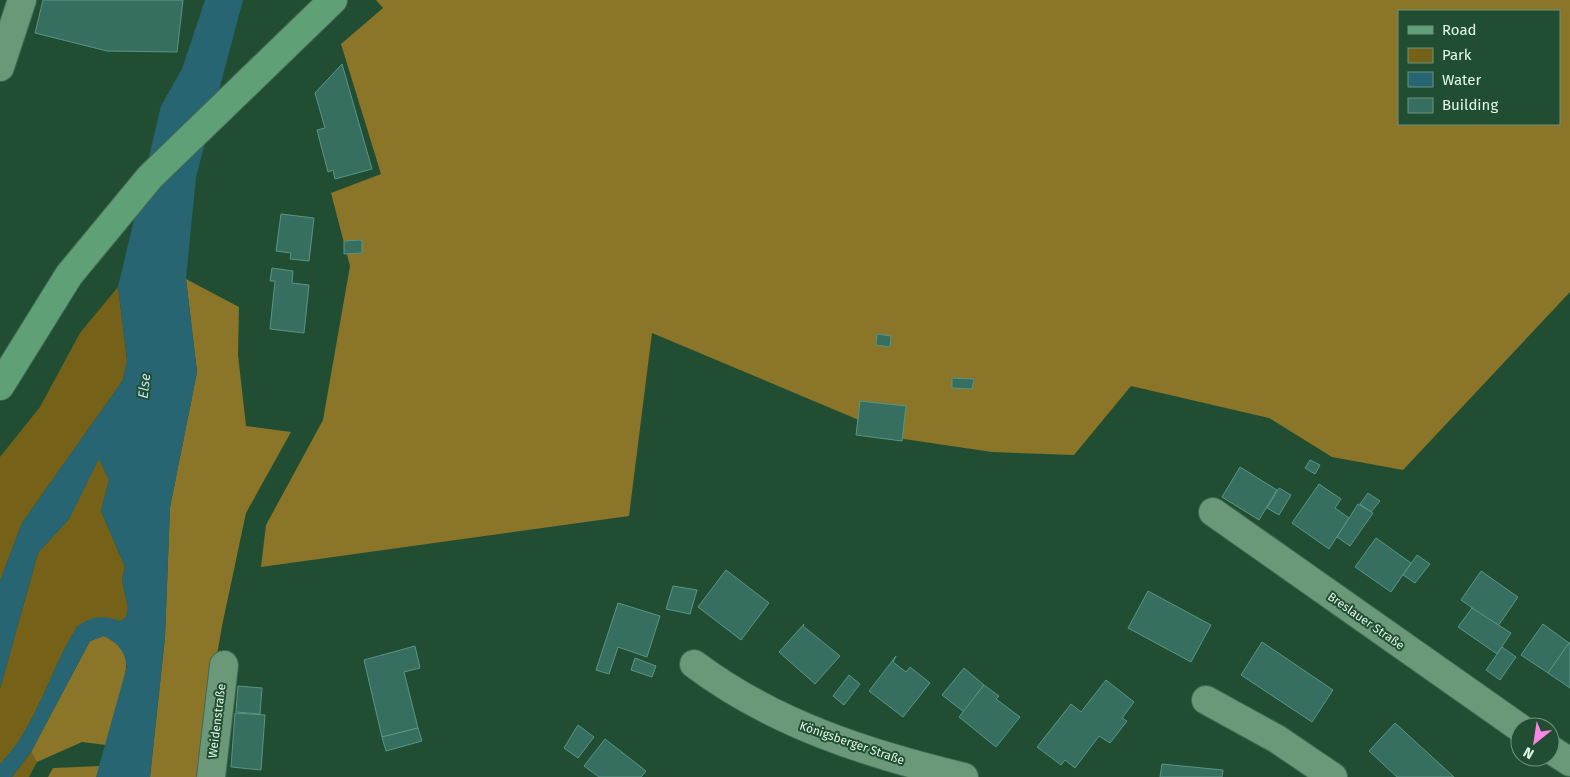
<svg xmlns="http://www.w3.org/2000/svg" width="1570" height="777" font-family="'Fira Sans',sans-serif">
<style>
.green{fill:#756218}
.forest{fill:#8a7529;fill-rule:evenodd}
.water{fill:#276572}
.building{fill:#366f60;stroke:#589684}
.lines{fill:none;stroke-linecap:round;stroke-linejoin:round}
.minor-casing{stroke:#406b53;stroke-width:30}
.major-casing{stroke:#406b53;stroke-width:30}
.minor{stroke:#6a9878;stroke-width:28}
.major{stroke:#60a076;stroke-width:28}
.labels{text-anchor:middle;stroke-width:4;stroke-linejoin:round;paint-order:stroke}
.street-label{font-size:12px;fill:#e1f9e7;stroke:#214e32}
.water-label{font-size:14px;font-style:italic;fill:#c4e7f0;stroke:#214e32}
</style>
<rect width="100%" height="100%" fill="#214e32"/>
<g class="green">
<path d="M118 287 127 360 123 380 22 523 0 581V457L40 407 80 333Z"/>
<path d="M99 458 109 480 101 511 125 567 122 580 128 608 126 617 121 621 77 627C49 671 37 727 0 764V689L38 553 69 519Z"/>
<path d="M31 752 37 762 29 777H12Z"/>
</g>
<g class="forest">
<path d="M376 0H1570V292L1403 470 1332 457 1269 418 1131 386 1074 455 992 452 904 439 652 333 629 516 261 567 266 525 323 420 350 266 331 193 381 174 341 44 383 8ZM1399 11H1559V124H1399Z"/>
<path d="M186 279 239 307 238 355 246 426 291 432 246 513 222 626 196 777H150L165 637 170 507 197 372Z"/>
<path d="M104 636C112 640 121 645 125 653 132 668 111 727 106 745L82 742 37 762 31 752 90 641Z"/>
<path d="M101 766 96 777H48L53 768Z"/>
</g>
<path class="water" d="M205 0H243L196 177 186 279 197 372 170 507 165 637 150 777H96L127 666C124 650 118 643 104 636L90 641 31 752 12 777H0V764C37 727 49 671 77 627 91 616 103 615 120 621L126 617 128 608 122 580 125 567 101 511 109 480 99 459 69 519 38 553 0 689V581L22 523 123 380 127 359 118 287 161 106 182 69Z"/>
<g class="building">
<path d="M43 0H183L177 52 107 51 35 33Z"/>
<path d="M342 64 372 169 335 179 333 170 328 172 317 130 325 128 315 93Z"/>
<path d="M281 214 314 218 309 261 290 259 291 253 276 251Z"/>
<path d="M362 240V253L344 254V241Z"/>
<path d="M272 268 293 271 292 283 309 285 304 333 270 329 275 281H270Z"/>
<path d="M877 334 891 336 890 347 876 345Z"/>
<path d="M952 378 974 379 972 389 952 388Z"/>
<path d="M860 401 906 406 902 441 856 435Z"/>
<path d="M1310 460 1320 465 1315 474 1305 468Z"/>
<path d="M1240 467 1277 490 1259 520 1222 497Z"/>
<path d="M1319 484 1341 499 1335 508 1349 518 1329 549 1292 523Z"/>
<path d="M1279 488 1291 495 1279 515 1267 508Z"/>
<path d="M1368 493 1380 501 1371 512 1360 504Z"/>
<path d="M1358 504 1373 513 1350 546 1337 537Z"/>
<path d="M1376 538 1411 563 1391 592 1355 567Z"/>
<path d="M1417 555 1430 564 1415 583 1403 575Z"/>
<path d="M726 570 769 603 741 640 698 607Z"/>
<path d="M1481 571 1518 597 1498 626 1461 600Z"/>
<path d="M673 586 697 590 690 614 666 609Z"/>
<path d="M1148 591 1211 625 1191 662 1128 628Z"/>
<path d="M618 603 660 616 647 657 618 647 609 674 596 670Z"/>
<path d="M1472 608 1511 633 1497 654 1458 627Z"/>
<path d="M804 624 803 626 840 656 815 684 779 652Z"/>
<path d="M1543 624 1569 643 1548 673 1521 655Z"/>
<path d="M1262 642 1333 690 1312 722 1241 675Z"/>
<path d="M1569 643H1570V688L1548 673Z"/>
<path d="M415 646 420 668 404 672 418 728 382 737 364 660Z"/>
<path d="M1502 647 1516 657 1500 680 1486 670Z"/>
<path d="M896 656 893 662 906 672 910 667 930 683 903 717 869 691Z"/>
<path d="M635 658 656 666 652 677 631 670Z"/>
<path d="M964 668 984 685 964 712 942 695Z"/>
<path d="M849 675 860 684 844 705 833 696Z"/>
<path d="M1106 680 1134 702 1122 718 1127 721 1110 743 1099 736 1075 768 1065 760 1061 765 1037 747 1071 704 1081 712Z"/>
<path d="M984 685 999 696 996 699 1020 717 996 747 959 717Z"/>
<path d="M238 686 262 688 260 714 236 712Z"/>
<path d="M235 713 265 715 261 770 231 767Z"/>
<path d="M1395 723 1454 777H1397L1369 751Z"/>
<path d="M578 725 594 737 578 758 564 748Z"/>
<path d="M418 728 422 741 386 751 382 737Z"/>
<path d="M605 739 646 771 641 777H599L584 766Z"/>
<path d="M1162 764 1223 770 1222 777H1160Z"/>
</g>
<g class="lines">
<g class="minor-casing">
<g id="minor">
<path d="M0 67 22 0"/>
<path d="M1213 512 1520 728"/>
<path d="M694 664C774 724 868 754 964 777"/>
<path d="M1206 700 1277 739 1333 777"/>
<path d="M1550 749 1570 762"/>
<path d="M211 777 224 665"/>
</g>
</g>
<g class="major-casing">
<path id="major" d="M0 386 69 275 150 177 333 0"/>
</g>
<use href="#minor" class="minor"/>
<use href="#major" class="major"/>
</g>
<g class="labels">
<g class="street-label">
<text transform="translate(1366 621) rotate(35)" y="4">Breslauer Straße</text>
<text transform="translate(217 721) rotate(-83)" y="4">Weidenstraße</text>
<text transform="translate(852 743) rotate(19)" y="4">Königsberger Straße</text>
</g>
<g class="water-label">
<text transform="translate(144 386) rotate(-83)" y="5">Else</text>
</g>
</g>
<rect x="1398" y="10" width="162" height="115" fill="#214e32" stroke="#6e927a"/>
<rect x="1408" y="26" width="25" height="8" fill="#60a076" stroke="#6e927a"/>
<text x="1442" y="35" font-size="15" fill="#e1f9e7">Road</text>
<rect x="1408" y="48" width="25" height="15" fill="#756218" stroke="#6e927a"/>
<text x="1442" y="60" font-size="15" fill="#e1f9e7">Park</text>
<rect x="1408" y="72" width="25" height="15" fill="#276572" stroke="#6e927a"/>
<text x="1442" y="85" font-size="15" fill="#e1f9e7">Water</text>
<rect x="1408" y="98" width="25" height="15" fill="#366f60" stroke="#6e927a"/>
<text x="1442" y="110" font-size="15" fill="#e1f9e7">Building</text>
<g transform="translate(1535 742) rotate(210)"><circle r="24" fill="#214e32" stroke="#6e927a"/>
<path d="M0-4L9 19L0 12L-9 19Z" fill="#fa87e6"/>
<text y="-8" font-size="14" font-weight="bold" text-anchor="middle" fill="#e1f9e7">N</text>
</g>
</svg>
